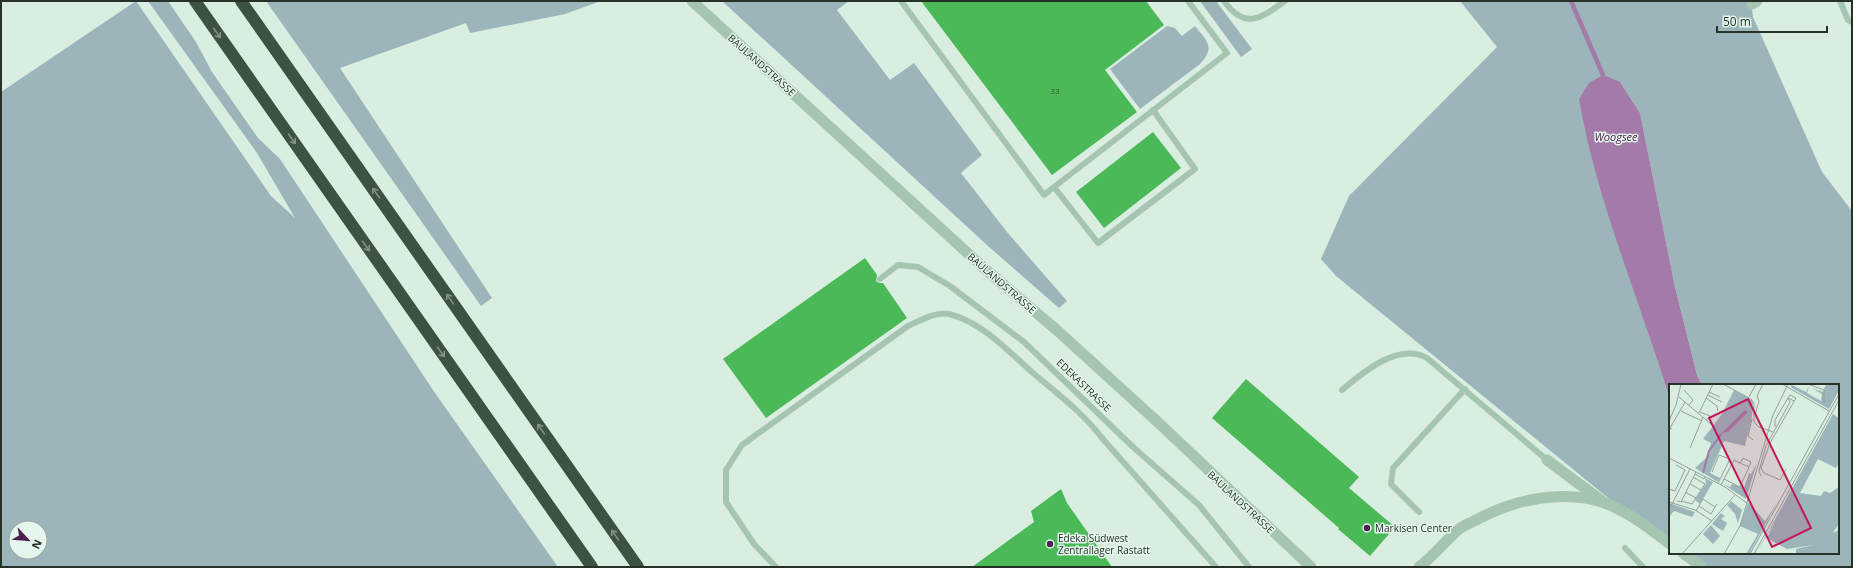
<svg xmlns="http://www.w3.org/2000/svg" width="1853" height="568" font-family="'Open Sans',sans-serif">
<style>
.green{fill:#9bb5bb;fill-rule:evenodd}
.water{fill:#a47ba8}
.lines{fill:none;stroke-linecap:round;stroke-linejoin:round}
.stream{stroke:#a47ba8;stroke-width:4.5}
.building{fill:#4cb958}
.service{stroke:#a6c5b0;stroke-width:6}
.minor{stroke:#a6c5b0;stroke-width:11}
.tertiary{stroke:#a6c5b0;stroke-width:11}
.motorway{stroke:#3e5242;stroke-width:12}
.oneway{stroke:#819486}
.poi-dot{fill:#4c204f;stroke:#e5f6ec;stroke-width:1.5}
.labels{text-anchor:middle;stroke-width:3;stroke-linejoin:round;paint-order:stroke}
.number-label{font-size:8px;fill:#305434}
.street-label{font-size:10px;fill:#263228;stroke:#e5f6ec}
.poi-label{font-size:10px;fill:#263228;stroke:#e5f6ec;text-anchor:start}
.water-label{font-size:11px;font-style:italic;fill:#4c204f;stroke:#e5f6ec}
.inset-river{fill:none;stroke:#a47ba8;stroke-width:2}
.inset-road{fill:none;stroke:#91a397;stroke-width:1}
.view{fill:#c2185b;fill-opacity:0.15;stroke:#c2185b;stroke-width:2}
.inset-edge{fill:none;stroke:#263228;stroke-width:2}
</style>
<rect width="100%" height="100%" fill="#d9eee1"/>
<g class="green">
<path d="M136 1 271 196 295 218 257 153 148 1H168L196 42 212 72 258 138 280 159 435 393 558 567H1V92ZM16 528H40V552H16Z"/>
<path d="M266 1H601L565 14 470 33 466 23 340 68 492 298 481 306Z"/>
<path d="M722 1H849L837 10 890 80 914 63 982 155 961 173 1007 232 1067 301 1059 308 988 246Z"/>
<path d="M1200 1H1216L1252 49 1241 57Z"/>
<path d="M1460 1H1751L1753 17 1822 172 1852 211V567H1702L1683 553H1838V385H1702L1697 375 1675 287 1640 113 1620 82 1651 339 1670 400V544L1629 515 1336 276 1321 259 1349 196 1497 47Z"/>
<path d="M1167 26 1175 28 1182 36 1195 26C1207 41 1216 47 1200 64L1140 109 1110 69Z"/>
</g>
<path class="water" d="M1603 75 1620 82 1640 113 1675 287 1697 375 1702 385H1670V400C1640 300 1597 203 1579 99L1589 83Z"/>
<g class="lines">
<path class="stream" d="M1571 1 1603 75"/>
</g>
<g class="building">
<path d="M921 1H1146L1164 25 1105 70 1137 112 1052 175Z"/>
<path d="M1153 132 1181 168 1104 228 1076 192Z"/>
<path d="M865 258 877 275 876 281 879 283H883L907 318 766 418 723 359Z"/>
<path d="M1246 379 1359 477 1349 488 1395 527 1370 556 1338 529 1339 528 1212 418Z"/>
<path d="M1061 489 1067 503 1112 567H972L1034 522 1031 511Z"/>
</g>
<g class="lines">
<g class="service">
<path d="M901 1 1044 195 1054 187"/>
<path d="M1224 1C1245 30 1260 19 1285 1"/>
<path d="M1840 1 1848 20 1852 22"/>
<path d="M1153 110 1195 169 1098 243 1054 187 1227 53 1188 1"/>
<path d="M880 279 898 265 918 267 950 286 1024 342 1133 447 1199 505 1249 567"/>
<path d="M1342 390C1363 372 1399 342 1427 358L1547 460"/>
<path d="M1419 512 1391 484 1393 468 1465 389"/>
<path d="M1625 548 1643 567"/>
<path d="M776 567 754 544 726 502V470L742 445 908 326C919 321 937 311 949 314 982 322 1008 351 1033 373 1058 394 1083 413 1102 438L1216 567"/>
</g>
<g class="minor">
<path d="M1752 4 1757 1"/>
<path d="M1547 460 1602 501"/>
<path d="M1683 553 1702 567"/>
<path d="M1419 567C1434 556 1445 541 1459 529 1465 525 1472 522 1478 519 1516 499 1564 489 1605 503 1629 512 1650 529 1670 544"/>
</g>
<path class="tertiary" d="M692 1 985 269 1059 332 1162 426 1311 567"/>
<g class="motorway">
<path d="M195 1 592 567"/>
<path d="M241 1 638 567"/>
</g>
</g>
<defs><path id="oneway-shaft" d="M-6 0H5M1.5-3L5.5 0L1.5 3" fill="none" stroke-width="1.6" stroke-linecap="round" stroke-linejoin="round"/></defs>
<g class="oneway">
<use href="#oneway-shaft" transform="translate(217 33) rotate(55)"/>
<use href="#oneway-shaft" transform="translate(292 139) rotate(55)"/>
<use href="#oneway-shaft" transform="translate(376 193) rotate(-125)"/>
<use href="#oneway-shaft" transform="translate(366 246) rotate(55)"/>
<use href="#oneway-shaft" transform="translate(450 299) rotate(-125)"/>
<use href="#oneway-shaft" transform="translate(441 352) rotate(55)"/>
<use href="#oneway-shaft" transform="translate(541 429) rotate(-125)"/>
<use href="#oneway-shaft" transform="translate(615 535) rotate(-125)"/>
</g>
<g class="poi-dot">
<circle cx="1367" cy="528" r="4"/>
<circle cx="1050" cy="544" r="4"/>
</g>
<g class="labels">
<g class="number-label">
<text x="1055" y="94">33</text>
</g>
<g class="street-label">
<text transform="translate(762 65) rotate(42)" y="4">BAULANDSTRASSE</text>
<text transform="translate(1002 283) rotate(41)" y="4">BAULANDSTRASSE</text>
<text transform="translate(1084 385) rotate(44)" y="4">EDEKASTRASSE</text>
<text transform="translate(1241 502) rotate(43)" y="4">BAULANDSTRASSE</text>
</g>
<g class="poi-label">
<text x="1375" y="532">Markisen Center</text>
<text x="1058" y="542">Edeka Südwest<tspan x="1058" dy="12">Zentrallager Rastatt</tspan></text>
</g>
<g class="water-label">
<text x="1616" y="141">Woogsee</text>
</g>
</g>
<g transform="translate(1669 384)">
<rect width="170" height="170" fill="#d9eee1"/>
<path d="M121 0 137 8 140 2 138 9 152 17 153 10 143 4 154 8 159 0H170V6L160 25 123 4ZM65 6 84 17 83 32 76 62 55 57 41 89 51 94 49 98 26 84 37 74 42 59 34 55 53 30ZM164 30 170 34V79L167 84 149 75 131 109 152 112 155 107 161 109 170 103 169 141 164 149 170 146V170H127V165L144 161 118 165 98 154 107 136 87 170ZM88 79 77 115 54 100 61 103 63 100 75 104 80 89 82 90ZM36 94 44 98 31 120 26 116 37 100ZM62 117 73 126 69 139 66 130 58 121ZM79 118 96 137 108 119 80 170H77L89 150 71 142ZM0 119 26 128 23 133 5 127 0 133ZM52 129 56 132 52 135 58 139 54 147 43 140ZM42 141 51 152 44 160 34 150Z" fill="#9bb5bb"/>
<path d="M76 26 79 28 59 48 53 49Z" fill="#a47ba8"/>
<path class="inset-river" d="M34 89 40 67 53 49"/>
<path class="inset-road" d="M54 0 82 15 85 19V38L90 43 104 48M113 0 160 27M139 0 155 6M15 6 24 16 20 21M40 8 51 13M39 11 53 18M10 13 43 41M80 13 87 0M37 14 48 22 49 27M155 19V6L158 0M12 27 33 37M31 28 41 32 37 36M30 29 44 0M86 31 90 17 88 12 94 0M83 35 79 52 84 56M0 37 7 21 12 0M106 43V36L119 14 125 17M3 45 1 44 16 18M21 64 34 33M0 74 56 103 78 119M43 88 50 71 61 75 49 99M26 90 35 95 36 93M92 92 90 87 97 62 121 18 119 14 121 11 127 14 101 59 92 84 95 89 111 96 117 85M55 95 65 76 71 79 80 83 82 78 74 74 71 79M21 100 32 106M52 101 55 95 71 103 80 83M0 105 6 107 16 86 7 81M16 108 27 114M8 117 12 118 27 88M12 117 23 120 36 100 24 93M0 118 26 126 43 137M2 122 21 85M30 122 42 130 46 123M27 127 34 115 46 123 48 120M13 170 66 111M55 170 71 142 104 31 119 0M81 170 170 10M85 170 170 16"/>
<path class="view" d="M79 15 142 144 103 163 40 34Z"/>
<rect width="170" height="170" class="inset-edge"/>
</g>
<rect width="1853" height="568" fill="none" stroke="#263228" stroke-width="4"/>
<g transform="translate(28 540) rotate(116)"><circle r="19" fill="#e5f6ec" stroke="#99a89e"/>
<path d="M0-3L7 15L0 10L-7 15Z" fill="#4c204f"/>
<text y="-6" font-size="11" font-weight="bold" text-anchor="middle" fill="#263228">N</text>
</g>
<path d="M1717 26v6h110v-6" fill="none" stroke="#263228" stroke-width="2"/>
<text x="1723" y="26" font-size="12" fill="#263228" stroke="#e5f6ec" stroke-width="3" paint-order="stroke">50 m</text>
</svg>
